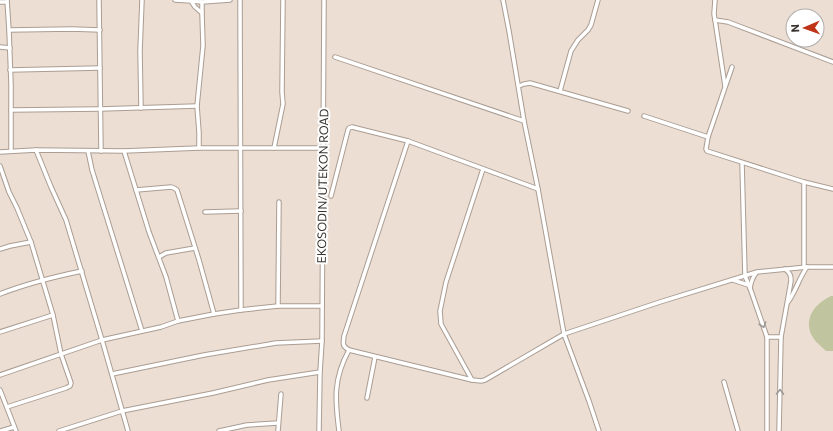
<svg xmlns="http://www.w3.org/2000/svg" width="833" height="431" font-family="Commissioner,sans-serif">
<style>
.green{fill:#c0c5a0}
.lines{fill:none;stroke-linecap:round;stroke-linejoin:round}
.street-casing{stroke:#aa9d93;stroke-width:5.5}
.street{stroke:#fff;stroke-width:3.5}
.oneway{stroke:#9c9996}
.labels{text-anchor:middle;stroke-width:4;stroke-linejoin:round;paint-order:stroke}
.street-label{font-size:12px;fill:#38332e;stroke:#fff}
</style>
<rect width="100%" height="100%" fill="#ecded3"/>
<path class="green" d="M831 296H833V351H826C821 346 814 341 811 334 804 317 816 303 831 296Z"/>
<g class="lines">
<g class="street-casing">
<g id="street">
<path d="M7 0 9 30 11 84V151"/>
<path d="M99 0 101 151"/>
<path d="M175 0 191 1 195 7 202 13 203 46 197 106 199 132V148"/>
<path d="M240 0 241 310"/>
<path d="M503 0 509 31 524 121 538 189 564 334 589 401 599 431"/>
<path d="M715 0 714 14 715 20 725 86"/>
<path d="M191 1 202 2 230 0"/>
<path d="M0 2H7"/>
<path d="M202 13V2"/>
<path d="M715 20 728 22 833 62"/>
<path d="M9 30 72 29 100 30"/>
<path d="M0 47 10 48"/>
<path d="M335 57 524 121"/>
<path d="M732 67 708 137 706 149 707 151 804 182 833 189"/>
<path d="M10 70 100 68"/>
<path d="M519 86 524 84 530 83 628 111"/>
<path d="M560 91 571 51 578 40 588 30 591 25 598 0"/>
<path d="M141 108 140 51 142 0"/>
<path d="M11 110 100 109 197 106"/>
<path d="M644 116 708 137"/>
<path d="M408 141 344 336C343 344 342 346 349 350L472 380 481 381 485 380 564 334 660 302 757 272 807 267H833"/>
<path d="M274 148 283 104 282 92 283 0"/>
<path d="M36 150 51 187 66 220 102 340 128 431"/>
<path d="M88 151 92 170 142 331"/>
<path d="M124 151 149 232 166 277 178 321"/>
<path d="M0 152 36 150 124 151 199 148H323"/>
<path d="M742 163 745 276 750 288 767 337V431"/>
<path d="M0 166 9 192 17 208 31 242 53 315 61 354 71 383 70 386 66 388 7 407"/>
<path d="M804 182V267"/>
<path d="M136 190 171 187 174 188 177 190 199 260 214 314"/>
<path d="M331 196 348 130 349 128 352 127 408 141 538 189"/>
<path d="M205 212 241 211"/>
<path d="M0 249 10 246 31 242"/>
<path d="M159 257 166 253 195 248"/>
<path d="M733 280 748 285"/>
<path d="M750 288C751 282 752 278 756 273"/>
<path d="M0 294C28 283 53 277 82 271"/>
<path d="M788 302C796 291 799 278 807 267"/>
<path d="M278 306 279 202"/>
<path d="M0 332 53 315"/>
<path d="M767 337H781"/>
<path d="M112 374 204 355 276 343 322 341"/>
<path d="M0 375 102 340 161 327 178 321 214 314 241 310 278 306H321"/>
<path d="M472 380 441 324 440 311 446 282 483 169"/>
<path d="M724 382 738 431"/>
<path d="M0 390 16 431"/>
<path d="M367 398 375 357"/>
<path d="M1 431 14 427"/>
<path d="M59 431 122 411 213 393 268 380 320 372"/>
<path d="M219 431 247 425 278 423"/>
<path d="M278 431 281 394"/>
<path d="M319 431 320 372 322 341 324 0"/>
<path d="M339 431C335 400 333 379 349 350"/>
<path d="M779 431 781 337 791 281C791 275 790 273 785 269"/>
</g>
</g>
<use href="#street" class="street"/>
</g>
<defs><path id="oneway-chevron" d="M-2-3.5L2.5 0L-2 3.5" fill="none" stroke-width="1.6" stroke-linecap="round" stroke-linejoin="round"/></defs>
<g class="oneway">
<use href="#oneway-chevron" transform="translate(763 325) rotate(71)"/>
<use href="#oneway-chevron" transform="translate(780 392) rotate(-89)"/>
</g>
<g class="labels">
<g class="street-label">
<text transform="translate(323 186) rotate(-89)" y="4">EKOSODIN/UTEKON ROAD</text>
</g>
</g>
<g transform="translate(805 28) rotate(268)"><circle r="19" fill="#ffffff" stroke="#afadab"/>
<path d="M0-3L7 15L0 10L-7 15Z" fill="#bf3418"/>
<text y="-6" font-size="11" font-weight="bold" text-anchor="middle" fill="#38332e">N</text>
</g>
</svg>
